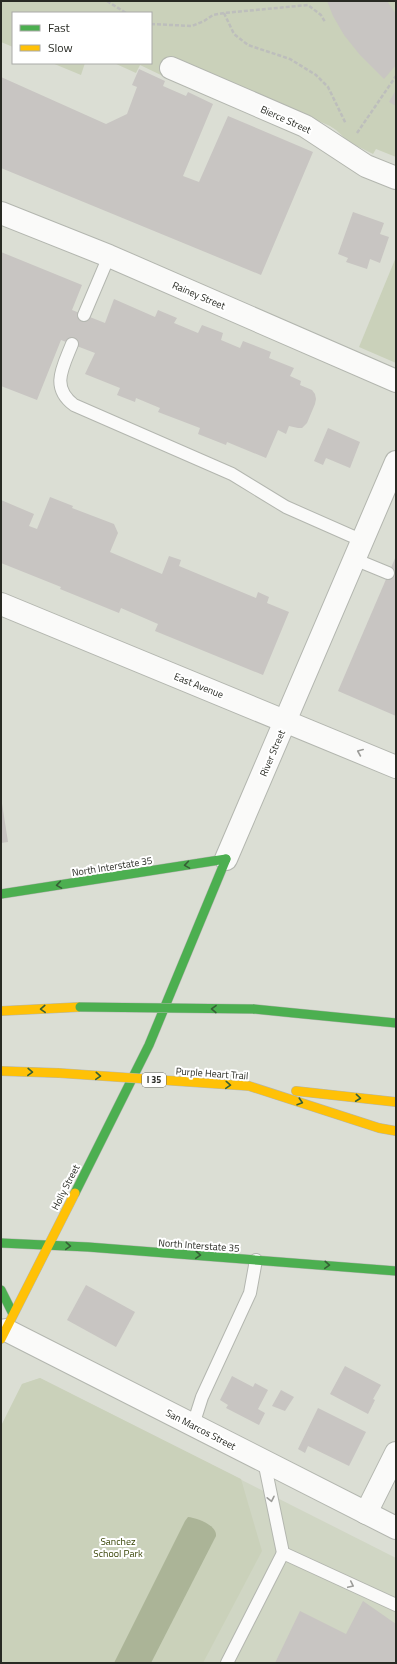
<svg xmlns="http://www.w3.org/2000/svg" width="397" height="1664" font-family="'Titillium Web',sans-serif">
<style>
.built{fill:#d0d6c4}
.green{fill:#cad1ba}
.water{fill:#abb497}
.building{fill:#c8c5c2}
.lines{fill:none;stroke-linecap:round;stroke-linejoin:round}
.lane-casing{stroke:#b3b6af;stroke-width:14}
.street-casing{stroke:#b3b6af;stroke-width:24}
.fast-casing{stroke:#b3b6af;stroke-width:10}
.slow-casing{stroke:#b3b6af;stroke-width:10}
.path{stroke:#bdbebc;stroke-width:2.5;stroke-dasharray:4 2;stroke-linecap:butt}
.lane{stroke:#fafaf9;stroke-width:12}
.street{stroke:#fafaf9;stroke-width:22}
.fast{stroke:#4caf50;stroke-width:9}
.slow{stroke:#ffc107;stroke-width:9}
.fast-bridge-casing{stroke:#b7b9b4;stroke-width:10;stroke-linecap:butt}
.slow-bridge-casing{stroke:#b7b9b4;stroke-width:10;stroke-linecap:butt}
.fast-bridge{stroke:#4caf50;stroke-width:9}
.slow-bridge{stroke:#ffc107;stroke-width:9}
.oneway{stroke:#9c9c99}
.oneway2{stroke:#365f35}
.labels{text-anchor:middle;stroke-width:4;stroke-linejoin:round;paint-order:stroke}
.shield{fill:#fff;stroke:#686a65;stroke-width:1}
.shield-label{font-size:9px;font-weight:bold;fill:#282a23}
.street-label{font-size:10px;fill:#282a23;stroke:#fff}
.park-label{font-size:10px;fill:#344101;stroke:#fff}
</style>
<rect width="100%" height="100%" fill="#dbded4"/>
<path class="built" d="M40 1378 396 1558V1663H1V1426L22 1384Z"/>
<g class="green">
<path d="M1 1H396V157L376 149 373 154 349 142 336 130 330 126 172 56 163 76 140 65 136 73 114 63H151V13H13V47L1 42Z"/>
<path d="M52 63H85L81 75Z"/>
<path d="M396 257V363L359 347Z"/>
<path d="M40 1378 241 1479 262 1551 203 1663H1V1426L22 1384Z"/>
</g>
<path class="water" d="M188 1517C197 1518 217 1525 216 1536L151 1663H114L185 1521Z"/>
<g class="building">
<path d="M327 1H387L396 14V65L384 79 360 55 344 35 333 16Z"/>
<path d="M139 69 165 81 163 86 186 96 188 92 213 104 183 176 199 182 228 116 313 152 261 275 1 168V77L106 124 127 114 137 87 132 85Z"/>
<path d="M396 90V106L389 102Z"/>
<path d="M353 212 384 223 380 234 389 237 380 263 370 259 367 269 346 262 348 258 338 254Z"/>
<path d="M1 252 82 285 72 310 105 323 114 299 155 317 158 310 177 318 174 323 198 333 202 325 223 333 221 340 240 348 243 341 271 352 269 358 294 368 290 376 301 381 300 385 312 390 315 394 316 399 315 404 307 423 302 428H298L289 426 286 434 278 430 266 458 227 442 226 445 198 434 200 428 158 412 160 408 136 398 135 402 117 395 120 388 85 374 95 353 61 340 37 400 1 386Z"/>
<path d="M328 428 360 442 350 468 326 458 323 465 314 461Z"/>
<path d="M50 497 73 506 72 508 114 524 118 533 110 552 162 574 169 556 181 560 179 566 256 598 258 592 269 597 267 603 289 612 263 675 155 631 158 624 121 608 119 613 60 589 61 587 1 563V500L34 514 29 526 37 529Z"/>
<path d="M396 556V716L338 691Z"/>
<path d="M1 797 8 842 1 843Z"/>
<path d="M86 1285 135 1312 116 1347 67 1320Z"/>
<path d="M345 1366 381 1385 373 1399 375 1400 368 1414 330 1394Z"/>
<path d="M232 1376 253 1387 255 1383 268 1390 258 1409 265 1413 259 1425 226 1408 228 1405 220 1400Z"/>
<path d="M281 1390 294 1397 285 1411 272 1406Z"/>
<path d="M318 1408 366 1432 349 1466 308 1446 305 1453 298 1449Z"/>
<path d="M363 1601 396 1624V1663H275L300 1611 346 1634Z"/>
</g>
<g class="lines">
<g class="lane-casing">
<g id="lane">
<path d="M84 315 109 256"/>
<path d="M72 344C63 367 50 387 74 405L232 474 286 507 363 541"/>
<path d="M354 559 388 573"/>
<path d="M193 1425 202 1397 250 1293 256 1260"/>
<path d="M264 1461 283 1553 396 1605"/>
<path d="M227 1663 283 1553"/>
</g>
</g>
<g class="street-casing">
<g id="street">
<path d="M171 68 305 126 366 166 396 178"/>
<path d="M1 213 109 256 396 381"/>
<path d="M1 604 396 767"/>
<path d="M226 859 396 462"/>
<path d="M6 1330 396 1528"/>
<path d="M366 1513 396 1453"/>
</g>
</g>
<g class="fast-casing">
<g id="fast">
<path d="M1 894 226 859"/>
<path d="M253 1009 396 1023"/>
<path d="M75 1193 149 1045 226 859"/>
<path d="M1 1243 88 1247 396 1271"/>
<path d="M1 1290 13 1314"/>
</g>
</g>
<g class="slow-casing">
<g id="slow">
<path d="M1 1011 80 1007"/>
<path d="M1 1071 59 1073"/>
<path d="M249 1086 379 1128 396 1131"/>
<path d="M296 1091 396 1102"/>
<path d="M1 1339 75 1193"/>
</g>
</g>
<g class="path">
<path d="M107 1 126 13"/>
<path d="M224 13 234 34 248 45 290 59 316 75 328 87 346 124"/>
<path d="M151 24 192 26 204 21 213 15 224 13 308 5 321 15 325 22"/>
<path d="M357 133 396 76"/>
</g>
<use href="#lane" class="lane"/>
<use href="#street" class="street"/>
<use href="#fast" class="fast"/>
<use href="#slow" class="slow"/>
<g class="fast-bridge-casing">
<path id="fast-bridge" d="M80 1007 253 1009"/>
</g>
<g class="slow-bridge-casing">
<path id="slow-bridge" d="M59 1073 249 1086"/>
</g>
<use href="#fast-bridge" class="fast-bridge"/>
<use href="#slow-bridge" class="slow-bridge"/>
</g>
<defs><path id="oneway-chevron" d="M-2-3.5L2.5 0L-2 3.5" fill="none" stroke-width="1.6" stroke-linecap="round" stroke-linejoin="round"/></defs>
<g class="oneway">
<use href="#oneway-chevron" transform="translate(360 752) rotate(-157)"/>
<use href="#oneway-chevron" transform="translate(271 1499) rotate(78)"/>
<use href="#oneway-chevron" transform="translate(351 1585) rotate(25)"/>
</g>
<g class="oneway2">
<use href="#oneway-chevron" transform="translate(187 865) rotate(171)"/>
<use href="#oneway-chevron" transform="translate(59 885) rotate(171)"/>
<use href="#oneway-chevron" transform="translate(43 1009) rotate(177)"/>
<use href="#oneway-chevron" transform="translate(214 1009) rotate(-179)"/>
<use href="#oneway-chevron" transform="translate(30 1072) rotate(2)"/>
<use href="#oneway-chevron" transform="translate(98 1076) rotate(4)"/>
<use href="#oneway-chevron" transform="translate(228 1085) rotate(4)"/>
<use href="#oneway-chevron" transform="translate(358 1098) rotate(6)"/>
<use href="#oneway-chevron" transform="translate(300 1102) rotate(18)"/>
<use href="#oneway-chevron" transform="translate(68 1246) rotate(4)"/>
<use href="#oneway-chevron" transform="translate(198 1255) rotate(4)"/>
<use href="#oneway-chevron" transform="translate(327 1265) rotate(4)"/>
</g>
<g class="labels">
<rect class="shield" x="142" y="1073" width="24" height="14" rx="3"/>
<g class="shield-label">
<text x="154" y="1083">I 35</text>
</g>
<g class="street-label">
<text transform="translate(286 119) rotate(24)" y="4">Bierce Street</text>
<text transform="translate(199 295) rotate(23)" y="4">Rainey Street</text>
<text transform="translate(199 685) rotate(22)" y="4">East Avenue</text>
<text transform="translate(272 753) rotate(-67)" y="4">River Street</text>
<text transform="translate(112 866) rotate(-9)" y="4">North Interstate 35</text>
<text transform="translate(212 1073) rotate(4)" y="4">Purple Heart Trail</text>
<text transform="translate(65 1187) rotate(-63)" y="4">Holly Street</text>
<text transform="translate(199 1245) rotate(4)" y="4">North Interstate 35</text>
<text transform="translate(201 1429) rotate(27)" y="4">San Marcos Street</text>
</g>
<g class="park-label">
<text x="118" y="1545">Sanchez<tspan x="118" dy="12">School Park</tspan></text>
</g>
</g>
<rect width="397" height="1664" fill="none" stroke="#282a23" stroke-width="4"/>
<rect x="12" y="12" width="140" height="52" fill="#ffffff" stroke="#a9aaa7"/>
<rect x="20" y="25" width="20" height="6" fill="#4caf50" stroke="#a9aaa7"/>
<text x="48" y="32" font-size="12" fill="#282a23">Fast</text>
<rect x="20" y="45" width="20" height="6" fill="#ffc107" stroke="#a9aaa7"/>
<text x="48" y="52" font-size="12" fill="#282a23">Slow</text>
</svg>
